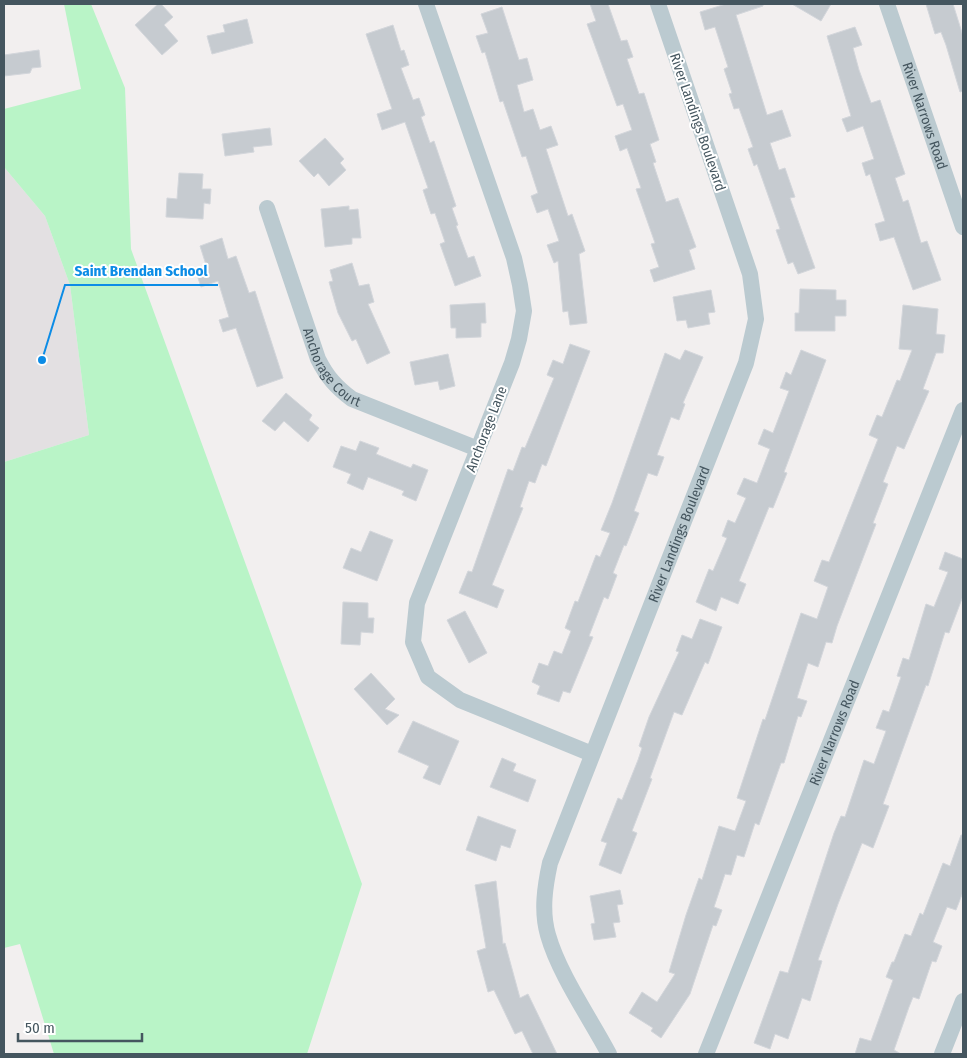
<svg xmlns="http://www.w3.org/2000/svg" width="967" height="1058" font-family="'Fira Sans Condensed',sans-serif">
<style>
.education{fill:#e3e0e2}
.green{fill:#b9f4c7}
.building{fill:#c6cbd0;stroke:#d3d6db}
.lines{fill:none;stroke-linecap:round;stroke-linejoin:round}
.street{stroke:#bbcad0;stroke-width:16}
.labels{text-anchor:middle;stroke-width:4;stroke-linejoin:round;paint-order:stroke}
.street-label{font-size:14px;fill:#45565f;stroke:#fff}
.leader{fill:none;stroke:#0c8ce6;stroke-width:2}
.callout-dot{fill:#0c8ce6;stroke:#fff;stroke-width:2}
.callout-label{font-size:15px;text-anchor:middle;font-weight:bold;fill:#0c8ce6;stroke:#fff;stroke-width:4;stroke-linejoin:round;paint-order:stroke}
</style>
<rect width="100%" height="100%" fill="#f2efef"/>
<path class="education" d="M4 167 45 216 70 285 89 435 4 462Z"/>
<path class="green" d="M64 4H91L125 88 131 249 362 884 307 1054H54L20 944 4 948V462L89 435 70 285 45 216 4 167V109L81 89Z"/>
<g class="building">
<path d="M158 4H161L173 17 164 25 178 41 162 55 135 25Z"/>
<path d="M590 4H608L621 41 627 40 633 57 627 59 639 94 644 93 659 140 650 144 656 162 653 163 666 202 678 198 696 247 689 250 695 269 654 282 650 270 659 267 651 244 655 243 636 189 641 188 627 148 620 151 615 136 632 130 623 104 617 106 587 24 596 21Z"/>
<path d="M726 4H763V6L736 15 767 115 782 110 791 136 770 143 779 170 785 168 795 197 790 198 815 268 798 274 793 262 788 264 776 230 780 229 757 164 754 166 748 149 753 147 739 108 734 109 729 94 732 93 724 69 728 67 715 27 705 30 700 12Z"/>
<path d="M792 4H831L821 21Z"/>
<path d="M926 4H953L963 36V91L960 92 946 45 941 32 935 34Z"/>
<path d="M502 7 519 60 527 58 533 80 517 85 524 112 533 109 540 130 551 126 558 145 546 149 568 216 572 214 585 251 579 254 587 323 570 325 568 311 563 312 558 261 554 263 547 245 559 241 548 209 537 213 531 196 538 193 526 156 522 157 503 101 500 102 485 52 482 53 476 36 488 33 481 14Z"/>
<path d="M247 19 253 43 212 54 207 36 225 32 223 25Z"/>
<path d="M393 25 401 51 404 50 409 65 401 68 413 100 419 98 425 115 421 117 430 143 434 141 456 206 452 208 458 225 456 226 468 258 474 256 481 276 455 286 440 244 445 242 435 213 431 214 423 190 428 188 405 122 382 130 377 114 392 109 366 34Z"/>
<path d="M855 27 862 45 853 48 859 70 871 103 880 100 905 174 895 178 903 202 908 200 921 243 927 241 941 280 913 290 894 237 880 241 875 224 885 221 870 174 866 176 862 163 874 159 863 126 847 132 842 119 851 116 827 36Z"/>
<path d="M39 50 41 67 32 68 30 73 4 76V55Z"/>
<path d="M270 128 272 145 253 147 254 152 225 156 222 134Z"/>
<path d="M325 138 344 159 340 163 346 170 329 186 318 173 314 177 299 161Z"/>
<path d="M179 173 203 174 202 189H211L210 204 204 203 203 219 166 217 167 198 177 199Z"/>
<path d="M349 206V210L358 209 361 238H352V244L325 247 321 209Z"/>
<path d="M222 238 228 259 236 256 249 293 255 291 283 378 257 387 236 328 223 332 219 320 229 317 218 281 201 287 196 272 207 268 200 246Z"/>
<path d="M352 263 359 286 369 284 374 302 368 304 390 353 367 364 356 339 352 341 338 313 329 282 333 281 330 270Z"/>
<path d="M800 289 836 290V300H846V316H835V331H795V313H799Z"/>
<path d="M711 290 715 312 708 313 710 324 688 328 686 320 677 321 673 297Z"/>
<path d="M485 303 486 323H481V337L456 338V328H451L450 305Z"/>
<path d="M903 305 938 309 936 334 945 335 943 353H936L923 389 929 391 922 407 904 449 897 446 883 482 888 484 873 523 876 524 837 626 832 643 826 642 818 667 808 663 797 698 807 701 801 717 798 716 784 763H781L759 825 755 823 744 857 737 855 731 875 725 874 714 907 722 910 716 926 713 925 690 994 661 1038 651 1031 653 1028 629 1013 642 992 657 1002 675 974 669 972 686 915 699 878 702 880 719 826 735 831 746 801 737 798 763 719 765 720 801 613 817 619 828 587 814 581 822 560 829 562 878 439 869 435 877 415 882 417 897 380 900 381 912 350 899 349Z"/>
<path d="M570 344 590 351 546 466 542 464 535 483 529 481 520 507 523 508 492 585 504 590 497 608 459 593 468 571 472 572 508 469 513 471 522 447 525 448 554 378 547 375 553 360 563 364Z"/>
<path d="M685 350 703 357 683 403 685 404 679 420 671 417 657 455 664 457 657 476 648 473 634 511 639 513 626 546 624 545 613 573 617 575 608 599 604 597 589 636 593 637 570 693 563 691 559 702 537 694 540 686 532 682 539 663 548 666 554 651 562 654 571 631 565 628 575 601 578 602 596 555 600 557 610 533 601 530 612 503 665 353 680 360Z"/>
<path d="M801 350 826 360 784 472 787 473 773 508 769 507 739 581 746 584 738 604 721 597 716 611 696 602 709 569 713 571 727 538 722 536 728 520 735 523 746 498 737 494 744 478 757 483 770 449 758 444 764 429 773 433 789 391 780 388 786 372 791 375Z"/>
<path d="M448 354 455 386 440 390 438 381 415 385 410 362Z"/>
<path d="M286 393 312 415 309 420 319 428 308 442 284 421 275 431 262 421Z"/>
<path d="M360 441 379 448 376 454 411 468 413 464 428 470 416 501 402 495 404 491 368 477 363 490 347 483 351 474 333 467 341 446 356 451Z"/>
<path d="M370 531 393 540 377 581 343 568 351 548 361 552Z"/>
<path d="M945 552 963 559V596L949 633 945 632 928 686 926 685 883 804 889 806 873 848 862 843 838 904 818 960 822 961 810 1001 802 998 788 1039 775 1034 770 1049 754 1043 780 971 788 973 834 833 841 816 845 817 864 760 874 764 886 731 876 728 883 710 889 712 901 677 897 676 903 658 909 660 926 604 934 607 948 572 939 569Z"/>
<path d="M343 602 368 603V618H374L373 633 361 632 360 645 341 644Z"/>
<path d="M465 611 487 653 469 663 447 620Z"/>
<path d="M700 619 722 627 708 664 705 662 682 715 674 712 650 778 652 779 632 831 637 833 621 874 599 865 607 843 601 841 618 798 622 800 638 760 642 748 639 746 649 717 679 652 676 651 682 635 692 639Z"/>
<path d="M371 673 395 699 385 709 399 715 387 725 354 689Z"/>
<path d="M413 721 459 741 440 785 423 778 429 766 398 752Z"/>
<path d="M502 758 516 764 513 771 536 780 528 802 490 787Z"/>
<path d="M478 816 516 830 510 848 501 845 496 861 466 850Z"/>
<path d="M961 835H963V892L956 910 947 907 933 942 942 946 936 962 932 961 919 999 913 997 909 1007 894 1050 901 1054H855L860 1038 871 1041 893 980 886 977 892 962H894L905 934 911 936 920 913 923 915 943 863 950 866Z"/>
<path d="M496 881 503 944 505 943 520 998 528 994 557 1054H533L522 1031 515 1034 494 990 488 992 477 951 486 948 475 885Z"/>
<path d="M620 890 623 904 617 905 620 922 613 923 616 937 594 940 591 924 595 923 590 896Z"/>
</g>
<g class="lines">
<g class="street">
<path d="M426 4 514 258 520 285 524 311 519 339 512 363 417 603 413 642 428 677 460 700 592 754"/>
<path id="s1" d="M887 4 963 227"/>
<path id="s2" d="M267 208 318 359C327 377 336 387 352 399L478 449"/>
<path id="s3" d="M609 1054C590 1018 559 974 548 935 541 911 545 886 550 863L746 363 756 319 750 274 658 4"/>
<path id="s4" d="M706 1054 963 410"/>
<path d="M942 1054 963 1001"/>
</g>
</g>
<g class="labels">
<g class="street-label">
<text dy="5" stroke="none"><textPath href="#s1" startOffset="118">River Narrows Road</textPath></text>
<text transform="translate(698 122) rotate(71)" y="5">River Landings Boulevard</text>
<text dy="5" stroke="none"><textPath href="#s2" startOffset="174">Anchorage Court</textPath></text>
<text transform="translate(486 429) rotate(-69)" y="5">Anchorage Lane</text>
<text dy="5" stroke="none"><textPath href="#s3" startOffset="560">River Landings Boulevard</textPath></text>
<text dy="5" stroke="none"><textPath href="#s4" startOffset="346">River Narrows Road</textPath></text>
</g>
</g>
<path class="leader" d="M42 360L65 285H218"/>
<circle class="callout-dot" cx="42" cy="360" r="5"/>
<g class="callout-label">
<text x="141" y="276">Saint Brendan School</text>
</g>
<rect width="967" height="1058" fill="none" stroke="#45565f" stroke-width="10"/>
<path d="M18 1033v8h124v-8" fill="none" stroke="#45565f" stroke-width="2.5"/>
<text x="25" y="1033" font-size="15" fill="#45565f" stroke="#ffffff" stroke-width="4" paint-order="stroke">50 m</text>
</svg>
